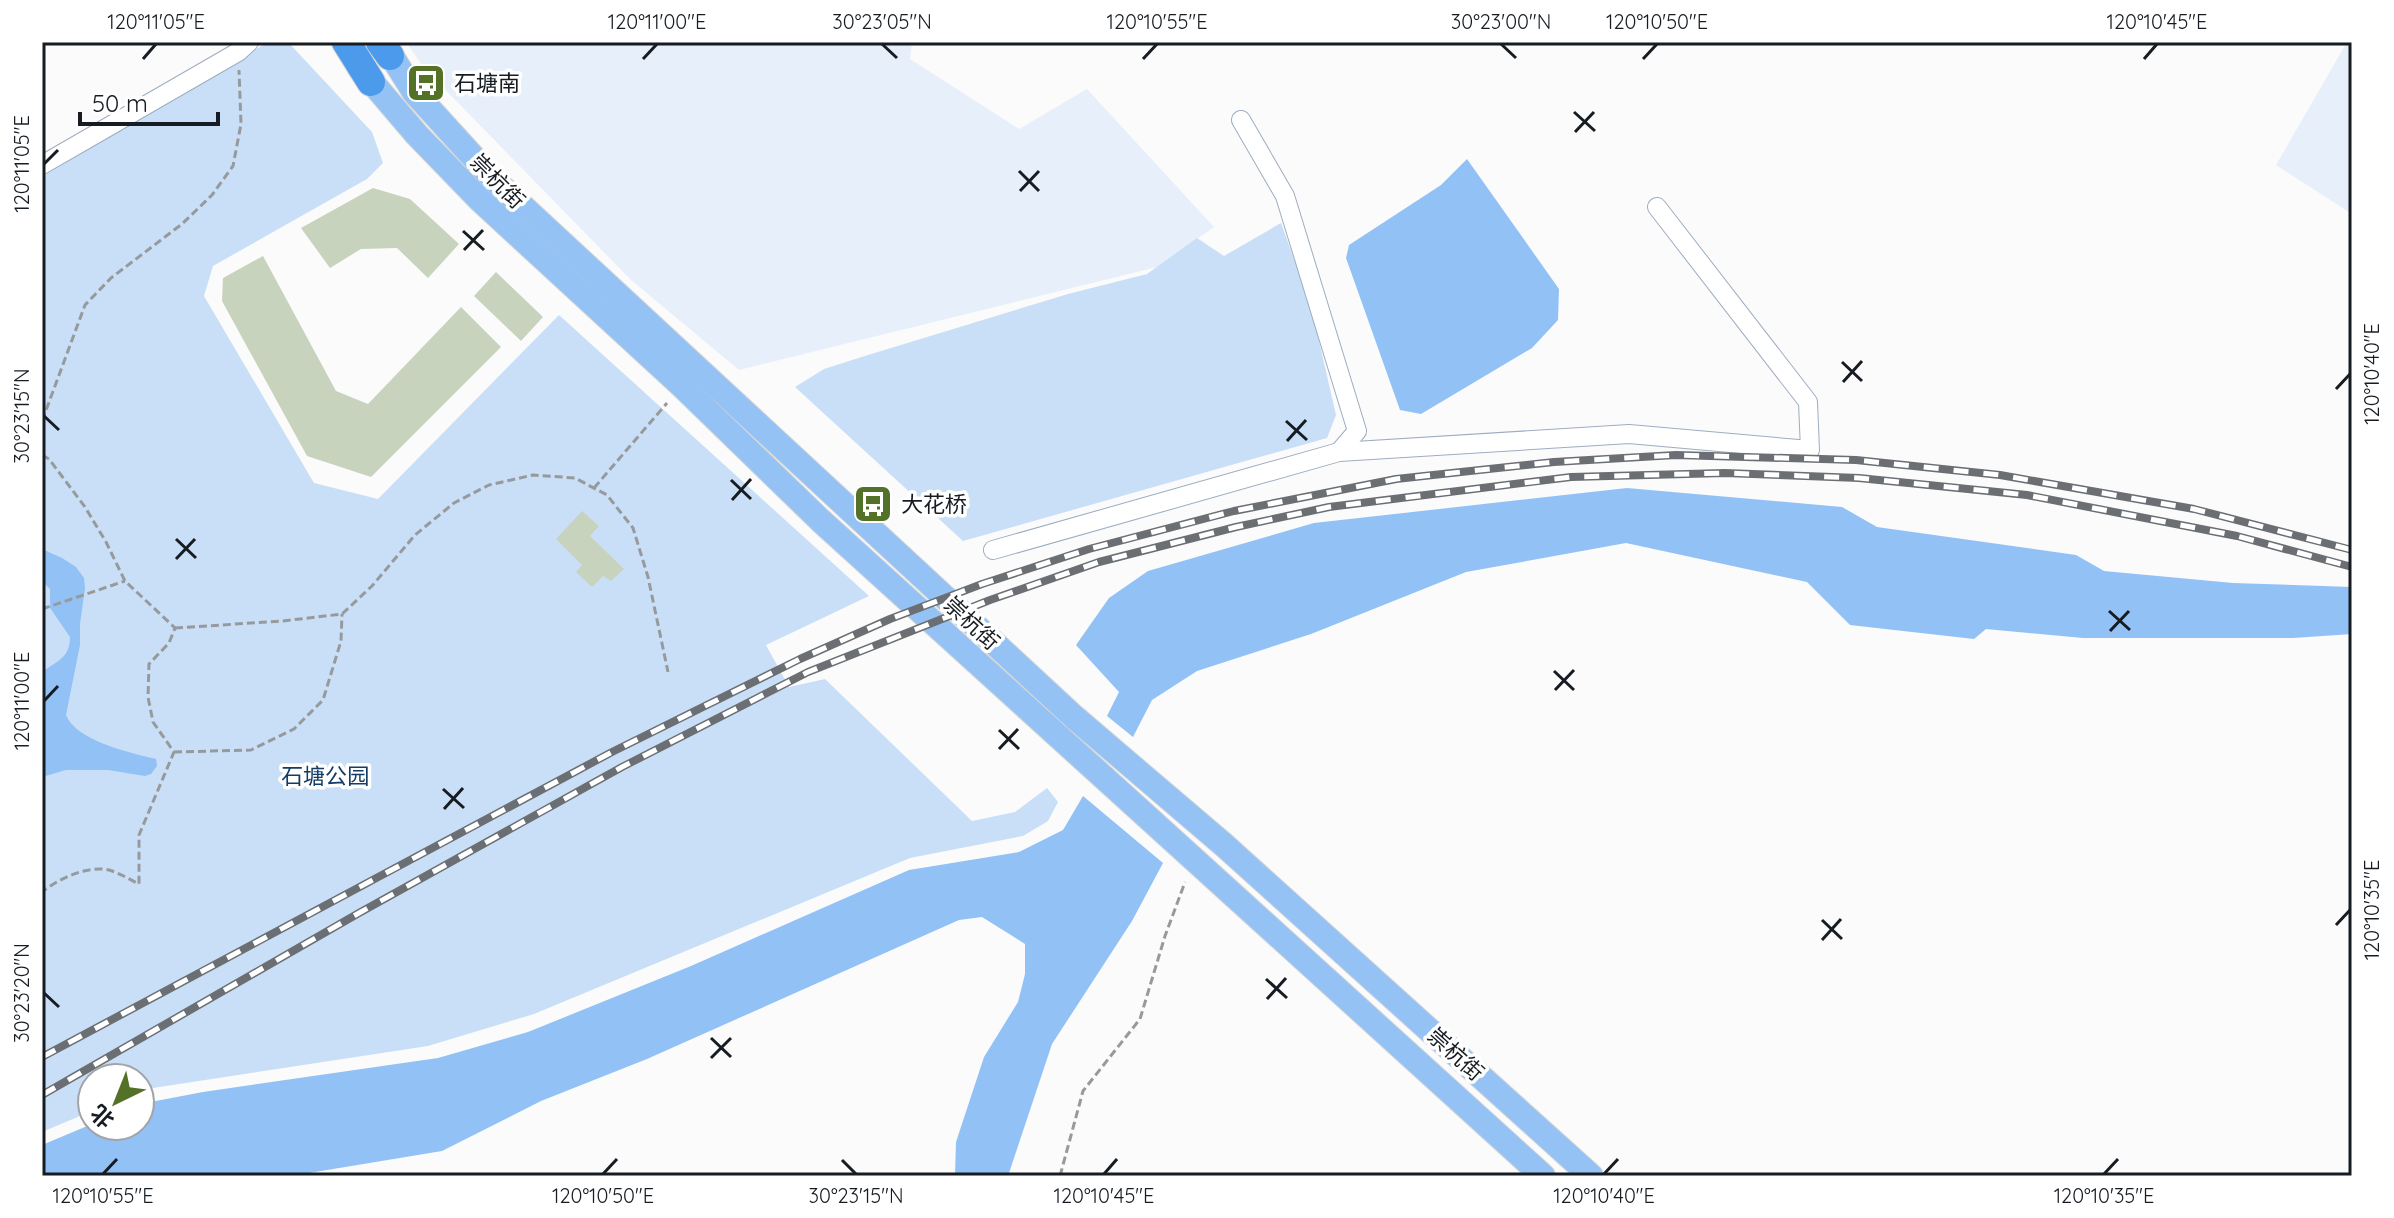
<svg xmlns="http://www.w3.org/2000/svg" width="2394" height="1218" font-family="Quicksand,'Noto Sans SC',sans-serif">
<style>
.built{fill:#e7effa}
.green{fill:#c9dff7}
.water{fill:#92c1f6}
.building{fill:#c8d3bd}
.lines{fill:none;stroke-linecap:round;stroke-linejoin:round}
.minor-casing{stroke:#9dadc0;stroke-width:20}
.major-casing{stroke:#d5d6d7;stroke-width:26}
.highway-casing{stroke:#d5d6d7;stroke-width:30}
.path{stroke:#979a9c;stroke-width:3;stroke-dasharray:8 4;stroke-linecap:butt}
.minor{stroke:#fff;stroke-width:18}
.major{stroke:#94c2f4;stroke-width:24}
.highway{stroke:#4c9aec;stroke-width:28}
.rail-casing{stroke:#6b6f73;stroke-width:8}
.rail{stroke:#fff;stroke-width:5;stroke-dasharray:15;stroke-linecap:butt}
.ticks{fill:none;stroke:#161c22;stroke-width:3}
.labels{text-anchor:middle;stroke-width:7;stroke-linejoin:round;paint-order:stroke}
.poi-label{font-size:22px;fill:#161c22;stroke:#fff;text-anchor:start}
.street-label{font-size:22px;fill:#161c22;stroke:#fff}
.park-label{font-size:22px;fill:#133c66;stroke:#fff}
.neatline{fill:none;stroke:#161c22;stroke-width:3}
.ticks-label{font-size:20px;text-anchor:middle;fill:#161c22}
</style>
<rect width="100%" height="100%" fill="#fbfbfb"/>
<g class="built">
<path d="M406 42H912L910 59 1019 129 1087 89 1214 227 1157 267 739 370 631 280 424 68Z"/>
<path d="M2347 42H2352V214L2276 165Z"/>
</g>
<g class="green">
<path d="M268 42H288L372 132 383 163 367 179 213 266 204 296 314 483 378 499 559 315 869 596 766 645 789 687 825 679 972 821 1015 812 1047 788 1058 802 1048 821 1023 836 910 858 534 1014 428 1046 140 1090V1078H92V1111L42 1132V177Z"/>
<path d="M1281 223 1311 306 1336 415 1327 438 963 541 795 387 824 369 868 355 1068 294 1147 274 1197 238 1224 256Z"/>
</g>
<g class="water">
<path d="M1467 159 1559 289 1558 320 1532 348 1421 414 1400 410 1346 258 1349 245 1441 185Z"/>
<path d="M1627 488 1842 507 1877 527 2076 555 2104 571 2233 583 2352 587V634L2293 638H2083L1986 629 1974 639 1850 625 1807 582 1626 543 1466 572 1311 634 1197 671 1152 700 1133 737 1107 716 1119 692 1076 645 1109 598 1148 571 1314 523Z"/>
<path d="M42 549 62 558 76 567 84 578 85 588 80 624V645L66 715C76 741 131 753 156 759L157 766 151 774 145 776 108 770H66L42 777V672C57 661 70 658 70 637L50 608V589L42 581Z"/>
<path d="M1083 796 1163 863 1132 921 1052 1044 1008 1176H955L956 1142 984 1057 1018 1002 1025 974V944L982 917 959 920 647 1059 541 1101 442 1151 309 1173 304 1176H42V1145L92 1124V1126H140V1104L203 1092 438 1058 528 1032 691 966 909 870 1019 852 1063 830Z"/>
</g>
<g class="building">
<path d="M373 188 410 199 459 244 428 278 397 248 361 249 330 268 301 228Z"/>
<path d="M263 256 336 391 368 404 461 307 501 347 371 477 307 456 222 301 223 278Z"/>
<path d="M496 272 543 317 521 341 474 296Z"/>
<path d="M582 511 599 526 590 536 624 569 611 581 603 576 592 587 576 572 582 565 556 539Z"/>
</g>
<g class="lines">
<g class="minor-casing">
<g id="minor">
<path d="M42 165 238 52 249 42"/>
<path d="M1339 452 1629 434 1810 450 1808 402 1657 207"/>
<path d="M993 550 1339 452 1357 431 1285 196 1241 120"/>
</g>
</g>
<g class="major-casing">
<g id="major">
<path d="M383 42 414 92 495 181 1074 717 1224 845 1591 1176"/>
<path d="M359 67 417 135 480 200 682 386 820 520 1543 1176"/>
</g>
</g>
<g class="highway-casing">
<g id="highway">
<path d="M346 42 371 82"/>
<path d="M380 42 390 56"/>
</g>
</g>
<g class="path">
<path d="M42 421 85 305 111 278 182 224 212 195 233 166 241 124 239 70"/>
<path d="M42 455 49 459 85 507 106 542 125 581 175 628 169 643 149 664 148 697 153 722 174 752 139 835V884C129 879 119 873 109 870 87 865 58 879 42 892"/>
<path d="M594 488 667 403"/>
<path d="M42 607 45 608 125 581"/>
<path d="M175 628 283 621 342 614 372 586 415 535 454 503 489 485 533 475 575 478 607 495 633 528 648 577 668 672"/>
<path d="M174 752 251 750 294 729 323 700 341 641 342 614"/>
<path d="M1060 1176 1083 1091 1140 1019 1165 936 1185 882"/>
</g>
<use href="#minor" class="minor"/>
<use href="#major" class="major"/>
<use href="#highway" class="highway"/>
<g class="rail-casing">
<g id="rail">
<path d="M42 1057 612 752 800 659 890 619 982 584 1089 549 1234 511 1396 479 1554 462 1676 455 1856 460 2000 475 2194 509 2352 550"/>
<path d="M42 1095 359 913 622 767 808 672 990 600 1099 562 1236 527 1329 507 1571 477 1725 473 1859 478 2027 495 2237 536 2352 567"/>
</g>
</g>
<use href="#rail" class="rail"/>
</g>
<path class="ticks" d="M882 44 897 58M1501 44 1516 58M143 59 156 44M643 59 657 44M1143 59 1157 44M1643 59 1657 44M2144 59 2157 44M1574 112 1595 131M1575 132 1594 112M44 164 58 150M1019 171 1039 191M1020 191 1039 171M463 231 484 250M464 250 483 230M1842 362 1862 381M1843 382 1862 361M2336 389 2350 374M44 416 59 430M1286 421 1307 440M1287 441 1306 420M731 480 751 499M732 500 751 479M176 539 196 558M176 559 195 539M2109 611 2130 630M2110 631 2129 611M1554 671 1574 690M1555 690 1574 670M44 701 58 686M999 730 1019 749M999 749 1018 729M443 789 464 808M444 809 463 788M1822 920 1842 939M2336 925 2350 910M1822 940 1841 919M1266 979 1287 998M44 993 59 1007M1267 999 1286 978M711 1038 731 1057M711 1058 731 1038M842 1160 856 1174M103 1174 117 1159M603 1174 617 1159M1104 1174 1117 1159M1604 1174 1618 1159M2104 1174 2118 1159"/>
<defs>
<g id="bus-square" transform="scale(2)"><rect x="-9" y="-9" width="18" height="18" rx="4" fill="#537228" stroke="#fff"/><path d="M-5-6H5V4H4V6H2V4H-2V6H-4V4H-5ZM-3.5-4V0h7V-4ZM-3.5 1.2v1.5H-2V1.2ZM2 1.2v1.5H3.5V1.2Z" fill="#fff"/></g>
</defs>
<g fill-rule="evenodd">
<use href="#bus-square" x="426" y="83"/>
<use href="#bus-square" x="873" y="504"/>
</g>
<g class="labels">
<g class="poi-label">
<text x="454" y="91">石塘南</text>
<text x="901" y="512">大花桥</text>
</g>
<g class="street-label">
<text transform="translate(498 181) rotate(45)" y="8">崇杭街</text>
<text transform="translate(972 623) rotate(43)" y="8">崇杭街</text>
<text transform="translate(1456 1054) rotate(42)" y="8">崇杭街</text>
</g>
<g class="park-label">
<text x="325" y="784">石塘公园</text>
</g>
</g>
<rect width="2394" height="1218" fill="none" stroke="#ffffff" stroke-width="88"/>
<g transform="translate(116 1102) rotate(223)"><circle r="38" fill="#ffffff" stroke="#a2a4a7" stroke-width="2"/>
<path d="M0-6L14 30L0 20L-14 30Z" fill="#537228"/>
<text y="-12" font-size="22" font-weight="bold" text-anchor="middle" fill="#161c22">北</text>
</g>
<path d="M80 112v12h138v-12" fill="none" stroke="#161c22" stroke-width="4"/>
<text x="92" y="112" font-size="24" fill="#161c22" stroke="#ffffff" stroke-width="6" paint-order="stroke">50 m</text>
<rect x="44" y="44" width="2306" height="1130" class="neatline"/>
<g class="ticks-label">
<text x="156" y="29">120°11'05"E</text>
<text x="657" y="29">120°11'00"E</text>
<text x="882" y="29">30°23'05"N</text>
<text x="1157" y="29">120°10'55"E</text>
<text x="1501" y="29">30°23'00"N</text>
<text x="1657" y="29">120°10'50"E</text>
<text x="2157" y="29">120°10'45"E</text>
<text transform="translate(22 164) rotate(-90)" y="7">120°11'05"E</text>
<text transform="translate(2372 374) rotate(-90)" y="7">120°10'40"E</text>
<text transform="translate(22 416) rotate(-90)" y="7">30°23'15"N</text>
<text transform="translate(22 701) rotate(-90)" y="7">120°11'00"E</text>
<text transform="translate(2372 910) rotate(-90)" y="7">120°10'35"E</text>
<text transform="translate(22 993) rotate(-90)" y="7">30°23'20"N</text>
<text x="103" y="1203">120°10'55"E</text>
<text x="603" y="1203">120°10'50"E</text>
<text x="856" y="1203">30°23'15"N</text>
<text x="1104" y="1203">120°10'45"E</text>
<text x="1604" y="1203">120°10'40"E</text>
<text x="2104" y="1203">120°10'35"E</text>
</g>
</svg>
